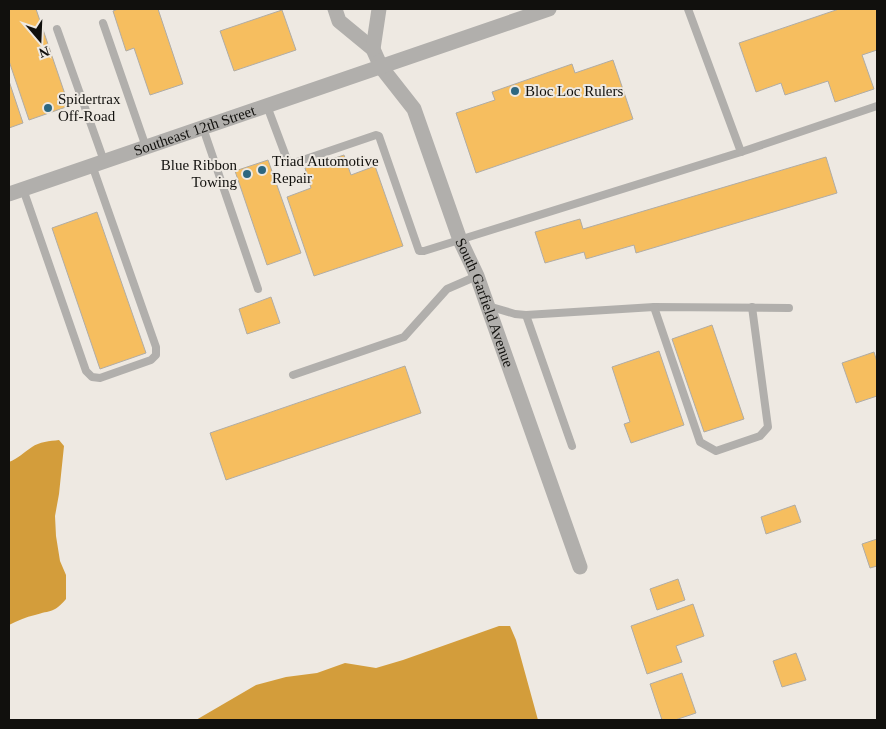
<svg xmlns="http://www.w3.org/2000/svg" width="886" height="729" font-family="'Times New Roman',serif">
<style>
.water{fill:#d39d3b}
.building{fill:#f6be5f;stroke:#b0aca5}
.lines{fill:none;stroke-linecap:round;stroke-linejoin:round}
.service{stroke:#b1afac;stroke-width:8}
.minor{stroke:#b1afac;stroke-width:15}
.poi-dot{fill:#2d6780;stroke:#eee9e2;stroke-width:2}
.labels{text-anchor:middle;stroke-width:4;stroke-linejoin:round;paint-order:stroke}
.poi-label{font-size:15px;fill:#11100d;stroke:#eee9e2;text-anchor:start}
.street-label{font-size:15px;fill:#11100d;stroke:#eee9e2}
</style>
<rect width="100%" height="100%" fill="#eee9e2"/>
<g class="water">
<path d="M59 440 64 446 59 494 55 516 56 536 60 561 66 575V599C54 613 51 610 35 615 26 617 17 621 9 625V462C19 458 23 453 32 447 39 442 50 441 59 440Z"/>
<path d="M499 626H510L516 640 538 720H196L256 685 286 677 317 673 345 663 376 668 403 660Z"/>
</g>
<g class="building">
<path d="M9 9H36L69 106 29 120 9 61Z"/>
<path d="M118 9H158L183 84 150 95 134 48 126 51 113 11Z"/>
<path d="M839 9H877V50L862 55 874 89 835 102 828 81 785 95 781 83 756 92 739 43Z"/>
<path d="M282 10 296 50 234 71 220 31Z"/>
<path d="M613 60 633 119 476 173 456 113 495 100 492 92 572 64 575 73Z"/>
<path d="M9 81 23 123 9 128Z"/>
<path d="M344 155 351 175 375 166 403 246 314 276 287 197 311 188 305 168Z"/>
<path d="M826 157 837 193 636 253 634 245 586 259 584 252 545 263 535 232 580 219 583 229Z"/>
<path d="M268 160 301 253 267 265 235 171Z"/>
<path d="M97 212 146 353 100 369 52 228Z"/>
<path d="M271 297 280 323 247 334 239 309Z"/>
<path d="M712 325 744 419 704 432 672 339Z"/>
<path d="M659 351 684 425 631 443 624 424 630 422 612 367Z"/>
<path d="M874 352 877 362V396L856 403 842 363Z"/>
<path d="M405 366 421 413 226 480 210 433Z"/>
<path d="M795 505 801 522 766 534 761 517Z"/>
<path d="M877 539V566L870 568 862 544Z"/>
<path d="M678 579 685 600 657 610 650 589Z"/>
<path d="M693 604 704 636 676 646 682 662 647 674 631 626Z"/>
<path d="M796 653 806 680 782 687 773 661Z"/>
<path d="M682 673 696 713 675 720H662L650 684Z"/>
</g>
<g class="lines">
<g class="service">
<path d="M103 23 146 147"/>
<path d="M57 29 104 161"/>
<path d="M267 106 288 162 291 164 376 135 379 136 419 251H424L741 152 688 9"/>
<path d="M203 128 258 289"/>
<path d="M741 152 877 106"/>
<path d="M23 189 86 371 92 377 100 378 151 360 156 355V347L92 165"/>
<path d="M488 306 515 314 526 315 654 307 789 308"/>
<path d="M654 307 700 442 716 451 760 436 768 427 752 307"/>
<path d="M526 315 572 446"/>
<path d="M293 375 404 337 447 289 477 276"/>
</g>
<g class="minor">
<path id="s1" d="M335 9 339 21 373 49 381 67 414 109 460 240 477 276 580 567"/>
<path d="M373 49 379 9"/>
<path id="s2" d="M9 194 549 9"/>
</g>
</g>
<g class="poi-dot">
<circle cx="515" cy="91" r="5"/>
<circle cx="48" cy="108" r="5"/>
<circle cx="262" cy="170" r="5"/>
<circle cx="247" cy="174" r="5"/>
</g>
<g class="labels">
<g class="poi-label">
<text x="525" y="96">Bloc Loc Rulers</text>
<text x="58" y="104">Spidertrax<tspan x="58" dy="17">Off-Road</tspan></text>
<text x="272" y="166">Triad Automotive<tspan x="272" dy="17">Repair</tspan></text>
<text x="237" y="170" text-anchor="end">Blue Ribbon<tspan x="237" dy="17">Towing</tspan></text>
</g>
<g class="street-label">
<text dy="5" stroke="none"><textPath href="#s2" startOffset="196">Southeast 12th Street</textPath></text>
<text dy="5" stroke="none"><textPath href="#s1" startOffset="336">South Garfield Avenue</textPath></text>
</g>
</g>
<rect width="886" height="729" fill="none" stroke="#11100d" stroke-width="20"/>
<g transform="translate(40 40) rotate(161)" stroke="#eee9e2" stroke-width="4" paint-order="stroke">
<path d="M0-4L9 19L0 12L-9 19Z" fill="#11100d"/>
<text y="-8" font-size="14" font-weight="bold" text-anchor="middle" fill="#11100d">N</text>
</g>
</svg>
